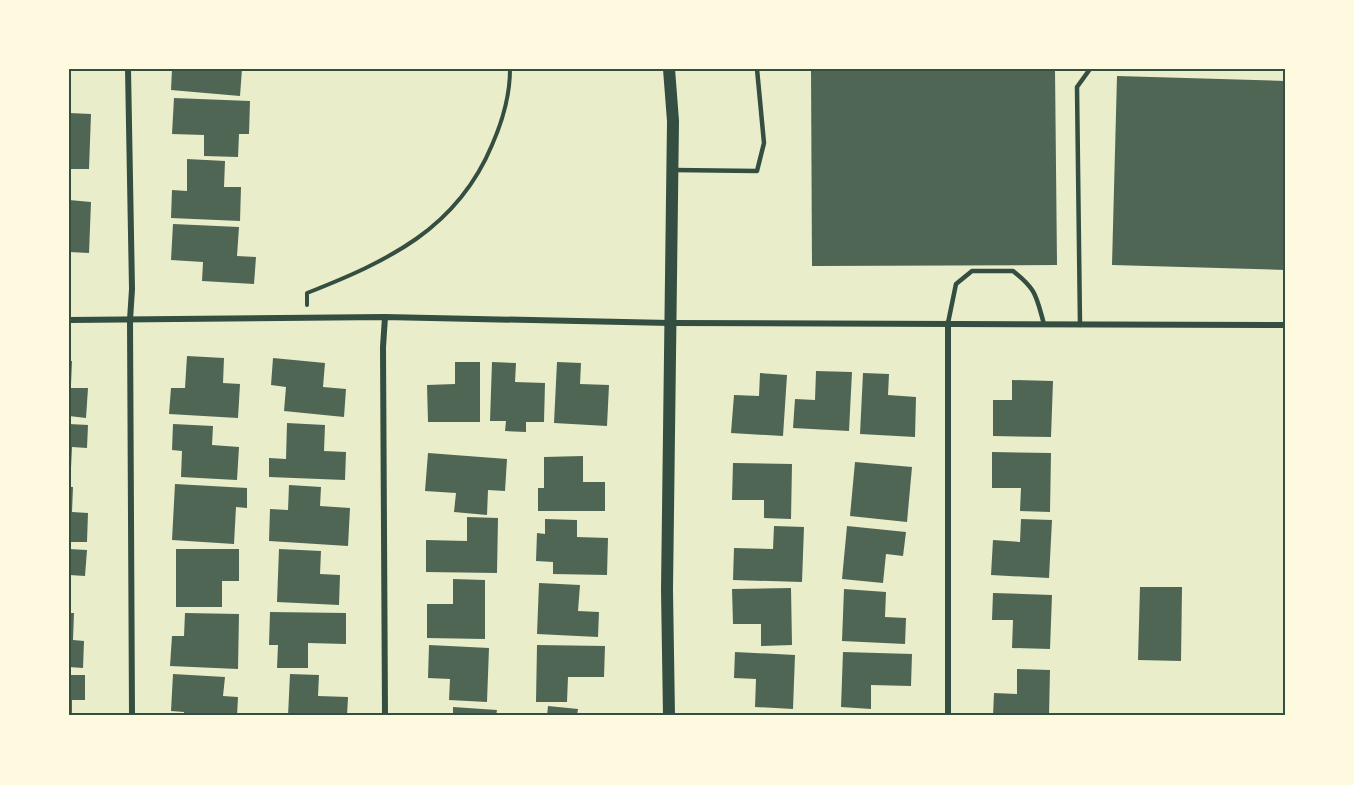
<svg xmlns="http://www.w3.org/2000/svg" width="1354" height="785" font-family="'Fira Sans Condensed',sans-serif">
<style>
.building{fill:#4f6655}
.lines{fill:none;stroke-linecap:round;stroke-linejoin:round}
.path{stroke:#344e41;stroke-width:4}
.service{stroke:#344e41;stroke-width:4.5}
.minor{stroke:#344e41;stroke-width:6}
.secondary{stroke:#344e41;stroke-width:12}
.neatline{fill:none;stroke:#344e41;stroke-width:2}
</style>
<rect width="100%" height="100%" fill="#e9edc9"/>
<g class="building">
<path d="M172 69H242L240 96 171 90Z"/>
<path d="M811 69H1055L1057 265 812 266Z"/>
<path d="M1117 76 1285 81V270L1112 265Z"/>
<path d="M174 98 250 101 249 134H239L238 157 204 156V135L172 134Z"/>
<path d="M69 113 91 114 89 169H69Z"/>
<path d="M187 159 225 161 224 187H241L240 221 171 218 172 190 187 191Z"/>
<path d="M69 200 91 202 89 253 69 252Z"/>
<path d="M173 224 239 227 237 256 256 257 254 284 202 281 203 262 171 260Z"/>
<path d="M187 356 224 358 223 383 240 384 238 418 169 414 171 388H185Z"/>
<path d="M273 358 325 363 323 387 346 389 344 417 284 411 286 387 271 385Z"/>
<path d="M69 361H72L71 384H69Z"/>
<path d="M455 362H480V422H428L427 385 455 384Z"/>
<path d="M492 362 516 363 515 382 545 383 544 422H526V432L505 431 506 421H490Z"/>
<path d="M557 362 581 363 580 384 609 385 607 426 554 423Z"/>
<path d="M816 371 852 372 849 431 793 428 795 399 815 400Z"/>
<path d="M760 373 787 375 783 436 731 433 734 395 759 396Z"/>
<path d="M863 373 889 374 888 395 916 397 915 437 860 434Z"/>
<path d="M1012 380 1053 381 1051 437 993 436V400H1012Z"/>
<path d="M69 388H88L86 418 69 416Z"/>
<path d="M287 423 325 425 324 451 346 452 345 480 269 477V458L286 459Z"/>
<path d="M69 424 88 425 87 448 72 447 71 468H69Z"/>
<path d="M173 424 213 426 212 445 239 447 237 480 181 477 182 451 172 450Z"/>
<path d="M992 452 1051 453 1050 512 1020 511 1021 488H992Z"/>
<path d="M428 453 507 459 505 491 488 490 487 515 454 512 456 493 425 491Z"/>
<path d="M583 456V482H605V511H538V488H544V457Z"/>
<path d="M855 462 912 467 907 522 850 516Z"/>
<path d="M733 463 792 464 791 519 764 518V500H732Z"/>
<path d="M175 484 247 488V508L236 507 234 544 172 540Z"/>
<path d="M289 485 321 487 320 506 350 508 348 546 269 541 270 509 288 510Z"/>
<path d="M69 487H73L72 512 88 513 87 542H69Z"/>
<path d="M467 517 498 518 497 573 426 572V540L467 541Z"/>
<path d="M545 519 577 520V537L608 538 607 575 553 574V562L536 561 537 533 545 534Z"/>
<path d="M1021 519 1052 520 1049 578 991 575 993 540 1020 542Z"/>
<path d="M774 526 804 527 802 582 733 580 734 548 773 549Z"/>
<path d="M847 526 906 532 903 556 886 554 883 583 842 579Z"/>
<path d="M69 549 87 550 85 576 69 575Z"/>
<path d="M176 549H239V581H222V607H176Z"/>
<path d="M279 549 321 551 320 574 340 575 339 605 277 602Z"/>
<path d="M453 579 485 580V639L427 638V604H453Z"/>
<path d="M539 583 580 585 578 611 599 612 598 637 537 634Z"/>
<path d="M1140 587H1182L1181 661 1138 660Z"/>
<path d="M791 588 792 645 761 646V624H733L732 589Z"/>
<path d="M844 589 886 592 885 617 906 618 905 644 842 641Z"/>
<path d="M993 593 1052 595 1050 649 1012 648 1013 620H992Z"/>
<path d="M270 612 346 613V644L308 643V668H277L278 645H269Z"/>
<path d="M69 613H74L73 640 84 641 83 668 69 667Z"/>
<path d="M185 613 239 614 238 669 170 666 172 636H184Z"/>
<path d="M429 645 489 648 487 702 449 700 450 679 428 678Z"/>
<path d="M537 645 605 646 604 677H568L567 702H536Z"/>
<path d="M735 652 795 655 793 709 755 707 756 679 734 678Z"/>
<path d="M843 652 912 654 911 686 871 685V709L841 707Z"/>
<path d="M1017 669 1050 670 1049 716H993L994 693 1017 694Z"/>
<path d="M173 674 225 677 223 696 238 697 237 716H184V712L171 711Z"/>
<path d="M290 674 319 675 318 696 348 697 347 716H288Z"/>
<path d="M69 675H85V700H72V716H69Z"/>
<path d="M548 706 578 709 577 716H547Z"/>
<path d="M453 707 497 710 496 716H453Z"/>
</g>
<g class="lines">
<path class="path" d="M307 305V293C388 261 457 229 492 145 503 120 510 96 510 69"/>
<g class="service">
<path d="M674 170 757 171 764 143 757 69"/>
<path d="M948 323 956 284 972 271H1013C1037 290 1036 296 1044 324"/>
<path d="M1080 325 1077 87 1090 69"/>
</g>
<g class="minor">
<path d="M128 69 132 289 130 320 132 716"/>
<path d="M69 320 385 317 670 323 1285 325"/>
<path d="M948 323V716"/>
<path d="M385 716 383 347 385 317"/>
</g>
<path class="secondary" d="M669 69 673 121 667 590 669 716"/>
</g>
<rect width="1354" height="785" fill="none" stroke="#fefae0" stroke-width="141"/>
<rect x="70" y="70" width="1214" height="644" class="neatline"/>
</svg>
